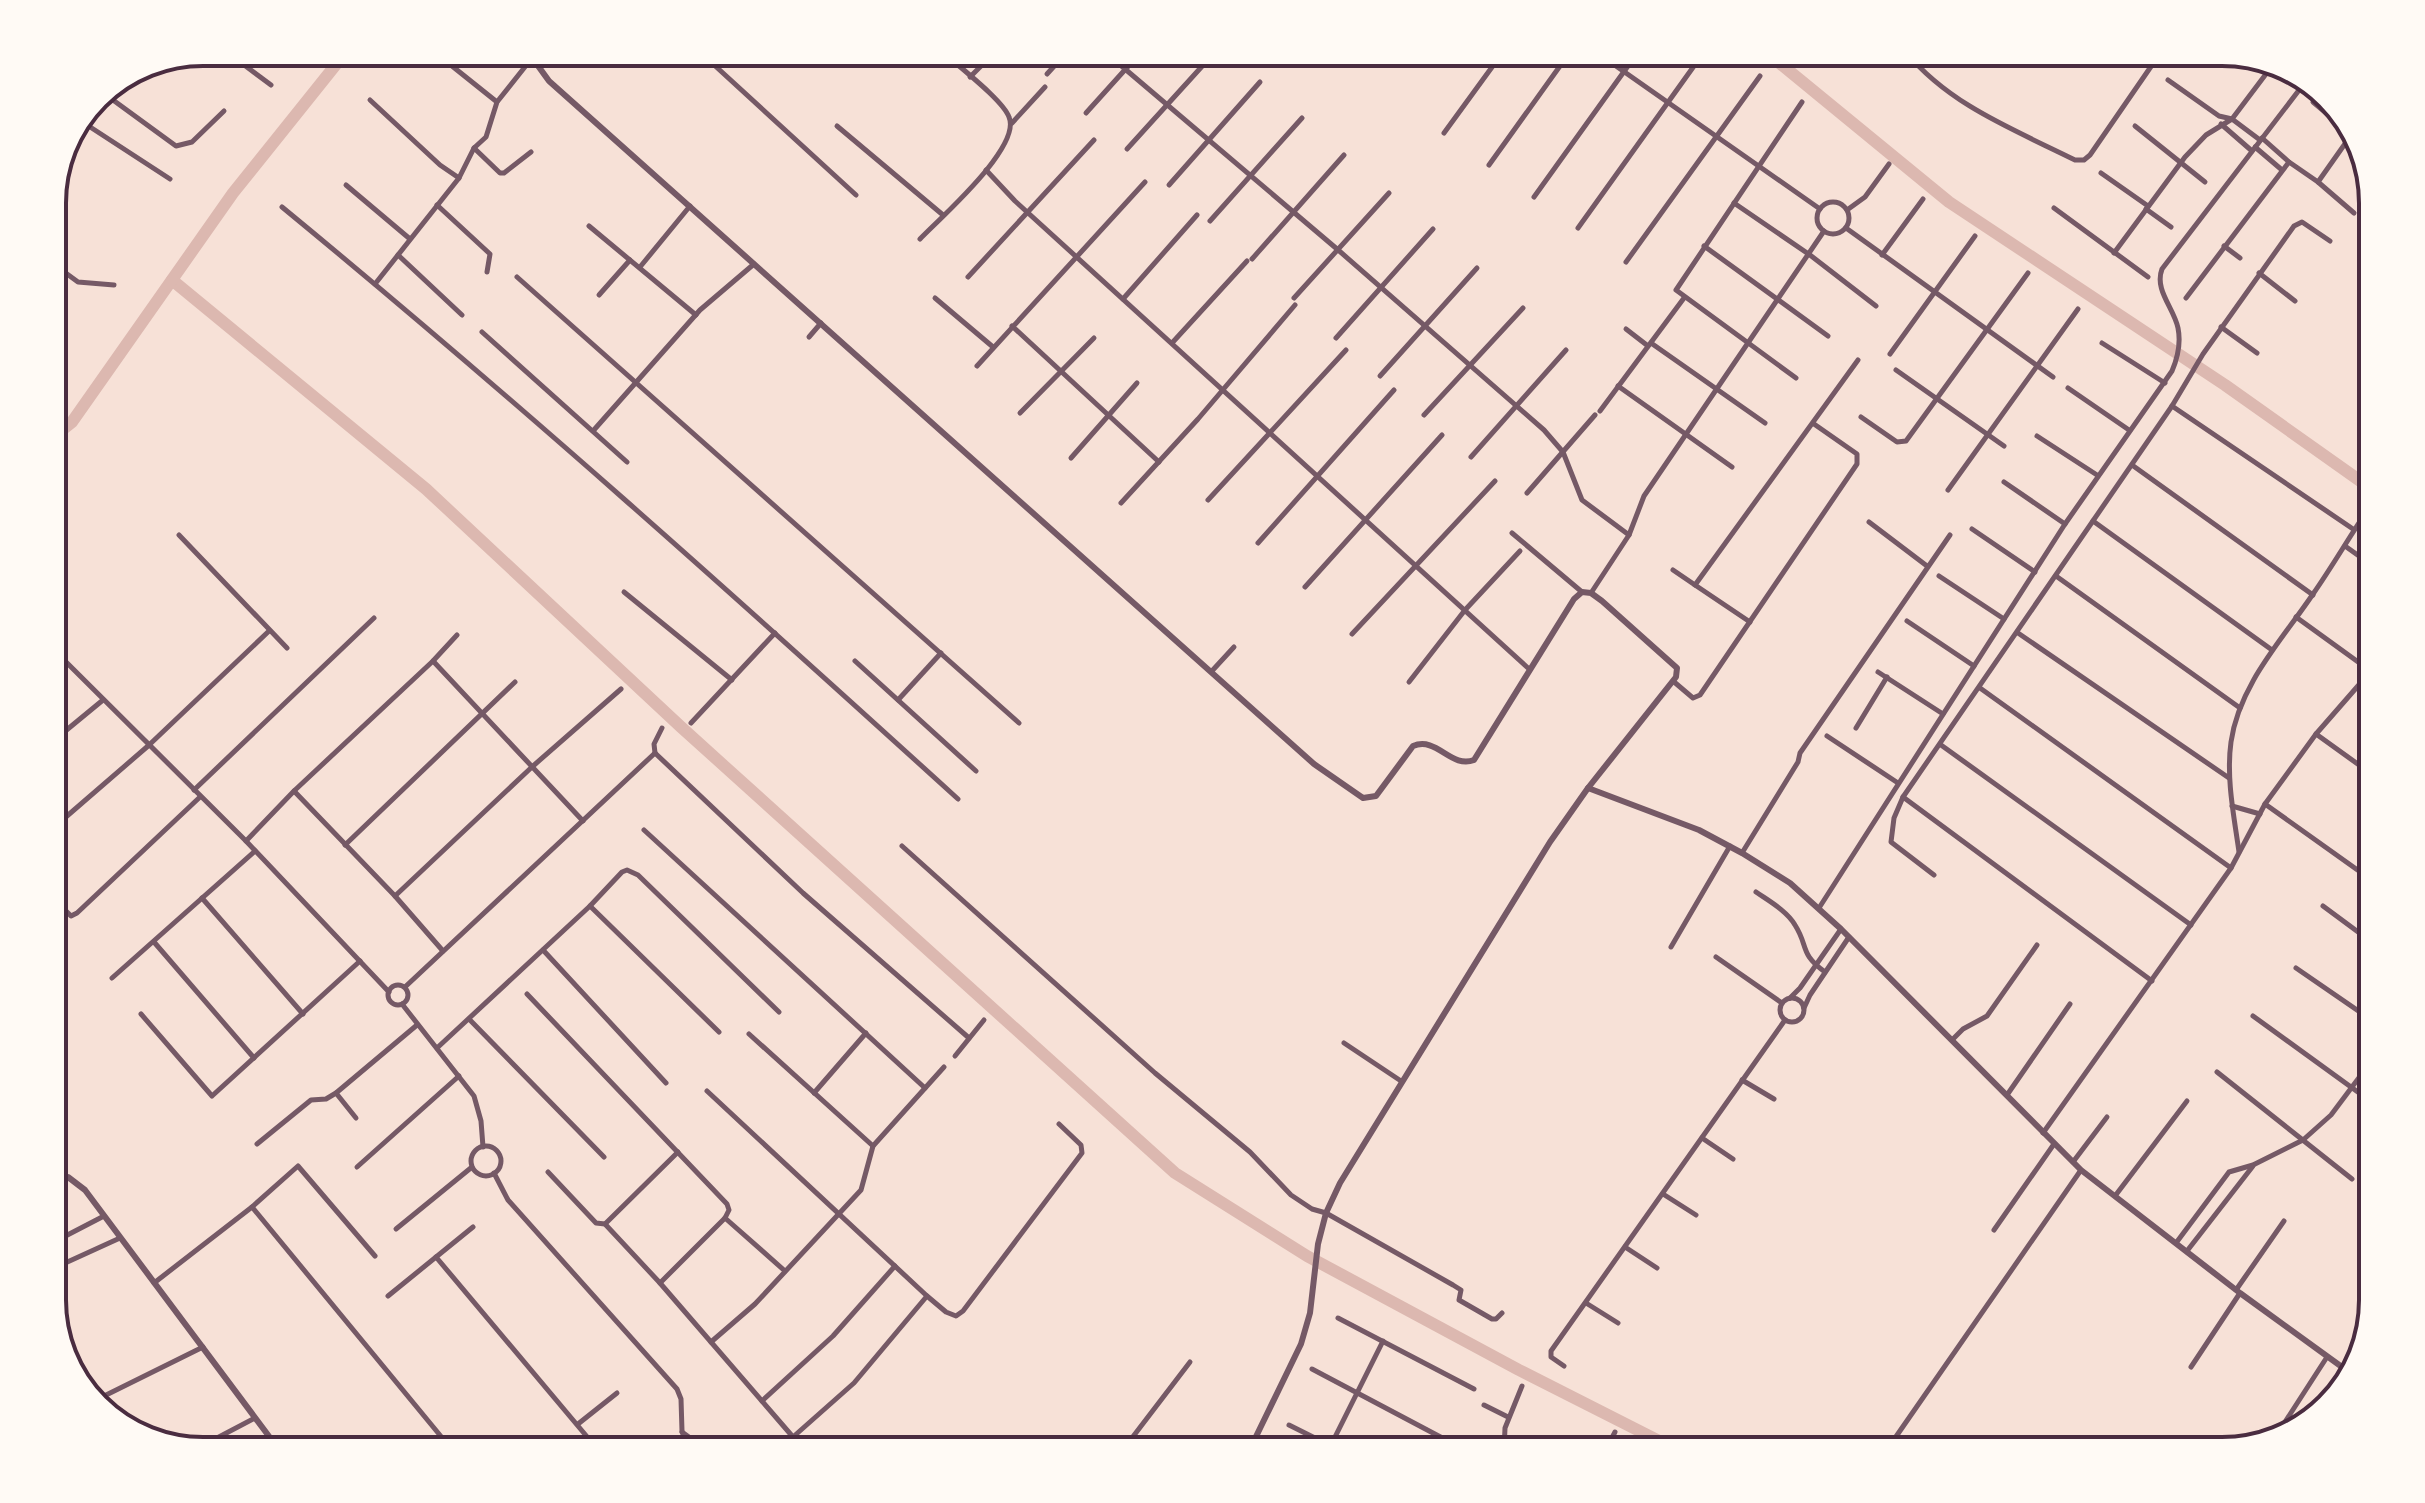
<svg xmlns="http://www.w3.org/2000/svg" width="2425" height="1503" font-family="Signika,sans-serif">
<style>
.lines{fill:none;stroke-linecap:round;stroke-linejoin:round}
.canal{stroke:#dcb8b0;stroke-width:12}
.minor{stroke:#755966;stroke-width:5}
.tertiary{stroke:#755966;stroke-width:6}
.rim{fill:none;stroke:#4a2c40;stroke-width:4}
</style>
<rect width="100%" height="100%" fill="#f7e1d7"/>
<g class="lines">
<g class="canal">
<path d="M1766 52 1949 202 2225 385 2373 490"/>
<path d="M172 280 426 489 681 727 1175 1173 1307 1256 1519 1370 1679 1451"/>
<path d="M52 438 72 422 233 193 346 52"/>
</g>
<g class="minor">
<path d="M227 52 271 85"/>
<path d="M700 52 856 195"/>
<path d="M1105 52 1337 249 1544 430 1563 452 1582 500 1629 535"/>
<path d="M1596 52 1820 209"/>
<path d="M1906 52C1949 105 2015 130 2075 160H2084L2090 155 2161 52"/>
<path d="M447 62 497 102"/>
<path d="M1047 74 1067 52"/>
<path d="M970 77 995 52"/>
<path d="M2168 80 2219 116 2232 119 2260 140"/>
<path d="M102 92 176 146 192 142 224 111"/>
<path d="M370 100 440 165 459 178"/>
<path d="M2313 102 2356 138"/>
<path d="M1086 113 1141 52"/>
<path d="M84 123 170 179"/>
<path d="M1012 123 1045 87"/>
<path d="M2221 124 2252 151"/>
<path d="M837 126 943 215"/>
<path d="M2135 126 2205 182"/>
<path d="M1444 133 1503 52"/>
<path d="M2262 138 2289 162"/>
<path d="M2255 147 2282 170"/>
<path d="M474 148 500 173H504L531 152"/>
<path d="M1127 149 1215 52"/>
<path d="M1489 165 1570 52"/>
<path d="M986 170 1015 201 1528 668"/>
<path d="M2101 173 2148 206"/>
<path d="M2318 182 2354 213"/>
<path d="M346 185 410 239"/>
<path d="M1169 185 1260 82"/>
<path d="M1534 197 1638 52"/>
<circle cx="1833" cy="218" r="16"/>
<path d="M1734 203 1810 255 1876 306"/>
<path d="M437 205 490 254 487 272"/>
<path d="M282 207C513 397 736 597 958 799"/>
<path d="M2054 208 2148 277"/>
<path d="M2146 209 2171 227"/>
<path d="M1847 210 1865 197 1889 164"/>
<path d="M1210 221 1302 118"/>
<path d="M589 226 696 315"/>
<path d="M1578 228 1704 52"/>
<path d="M1846 228 2053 377"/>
<path d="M920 239C940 218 1022 147 1009 117 1003 100 958 66 943 52"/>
<path d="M1704 246 1828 336"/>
<path d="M2224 246 2240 258"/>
<path d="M2114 253 2185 157 2206 135 2232 119 2272 66"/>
<path d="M398 255 462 315"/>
<path d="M1882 255 1923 199"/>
<path d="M1252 259 1344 155"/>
<path d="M1626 262 1760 76"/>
<path d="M52 263 78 282 114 285"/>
<path d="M640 267 690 206"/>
<path d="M2259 273 2295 301"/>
<path d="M517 277 1019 723"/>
<path d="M968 277 1094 140"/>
<path d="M375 284 459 178 474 148 486 137 497 102 532 58"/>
<path d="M599 295 630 260"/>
<path d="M935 298 993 347"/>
<path d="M1294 298 1389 193"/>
<path d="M2186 298 2289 162 2318 182 2354 131"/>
<path d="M1123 299 1197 215"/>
<path d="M1012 326 1159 462"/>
<path d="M2221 327 2257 353"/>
<path d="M1626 329 1648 346"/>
<path d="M482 332 627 462"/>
<path d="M809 337 821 323"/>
<path d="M1336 338 1433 229"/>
<path d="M1172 343 1247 261"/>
<path d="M1651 343 1765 423"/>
<path d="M2102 343 2165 383"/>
<path d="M1890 354 1975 236"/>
<path d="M977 366 1145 182"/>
<path d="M1896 370 2004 446"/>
<path d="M1380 376 1477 268"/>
<path d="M1796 378 1676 290 1802 102"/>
<path d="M1618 386 1732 467"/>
<path d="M2068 388 2129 430"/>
<path d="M2172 406 2353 529"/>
<path d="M1600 411 1684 298"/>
<path d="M1020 413 1094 338"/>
<path d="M1424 415 1523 308"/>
<path d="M1861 417 1897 442 1906 441 2028 273"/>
<path d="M593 431 700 310 754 264"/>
<path d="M2037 436 2097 475"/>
<path d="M1471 457 1566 350"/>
<path d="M1071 458 1137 383"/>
<path d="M2132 465 2313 595"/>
<path d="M2004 482 2065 524"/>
<path d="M1948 490 2078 309"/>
<path d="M1527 493 1595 415"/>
<path d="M1208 500 1346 350"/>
<path d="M1121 503 1198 419 1295 305"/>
<path d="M2093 521 2272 650"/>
<path d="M1869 522 1927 566"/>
<path d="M1972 529 2035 572"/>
<path d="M1512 533 1582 592"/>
<path d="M179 535 287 648"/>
<path d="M1258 543 1394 390"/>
<path d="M2345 546 2373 566"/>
<path d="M1673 570 1695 585"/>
<path d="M1939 576 2004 619"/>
<path d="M2056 576 2240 708"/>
<path d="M1305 587 1442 435"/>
<path d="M624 592 732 680"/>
<path d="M1591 593 1629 535 1644 496 1824 231"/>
<path d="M2296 617 2372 672"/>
<path d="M1907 621 1974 666"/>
<path d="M1750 622 1695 585 1858 360"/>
<path d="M2018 633 2229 778"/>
<path d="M1352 634 1495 481"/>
<path d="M52 648 246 841 389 992"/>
<path d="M433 661 583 821"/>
<path d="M855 661 976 771"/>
<path d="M1211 672 1234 647"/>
<path d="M1878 672 1943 714"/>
<path d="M1673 681 1693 698 1700 695 1857 464V454L1814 424"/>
<path d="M1409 682 1465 610 1520 551"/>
<path d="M1980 688 2231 868"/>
<path d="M898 700 941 653"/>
<path d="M691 723 775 633"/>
<path d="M1856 728 1887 677"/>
<path d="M2316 734 2373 775"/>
<path d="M1827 736 1898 783"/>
<path d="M52 742 103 700"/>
<path d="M1941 745 2191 925"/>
<path d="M655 753 803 893 969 1038"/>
<path d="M655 753 654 744 662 728"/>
<path d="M194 790 374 618"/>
<path d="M294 791 395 896 443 951"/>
<path d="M1903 797 2152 981"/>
<path d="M2265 804 2373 881"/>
<path d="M2232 806 2260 814"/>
<path d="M52 829 148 746 269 631"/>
<path d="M644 830 925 1088"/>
<path d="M246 841 294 791 433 661 457 635"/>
<path d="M345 845 515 682"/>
<path d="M902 846 1155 1073 1250 1152 1291 1195 1312 1209 1326 1213 1453 1285 1461 1290 1459 1300 1492 1319H1496L1502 1313"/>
<path d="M2239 852C2234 816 2226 778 2231 742 2239 685 2282 640 2313 594 2334 564 2352 532 2373 502"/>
<path d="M1742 853 1798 762 1800 753 1950 535"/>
<path d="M1934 875 1891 842 1894 818 1903 797 2172 406 2203 354 2294 226 2302 222 2330 241"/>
<path d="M1756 892C1769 901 1787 911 1795 925 1809 947 1799 953 1825 972"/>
<path d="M395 896 533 766 621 689"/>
<path d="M52 897 71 916 77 913 200 797"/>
<path d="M202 898 303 1014"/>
<path d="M590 906 719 1032"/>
<path d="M2323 906 2373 943"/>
<path d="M1819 908 2065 524 2172 371C2178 357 2181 343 2178 328 2174 308 2154 290 2162 269L2306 81"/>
<path d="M154 942 254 1058"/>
<path d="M1671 947 1730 846"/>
<path d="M543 950 666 1083"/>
<path d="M1716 957 1782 1003"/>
<path d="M2296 968 2373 1021"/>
<path d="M112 978 255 851"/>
<circle cx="398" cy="995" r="10"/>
<path d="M405 987 655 753"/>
<path d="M527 994 727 1204 729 1210 725 1218 660 1283"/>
<circle cx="1792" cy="1010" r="12"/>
<path d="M1790 998 1800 988 1841 929"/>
<path d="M402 1004 474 1096 481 1121 483 1147"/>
<path d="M1804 1008 1810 995 1849 937"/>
<path d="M141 1014 212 1096 360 961"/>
<path d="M2253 1016 2373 1103"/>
<path d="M469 1019 604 1157"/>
<path d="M749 1034 873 1146"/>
<path d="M1952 1040 1963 1029 1987 1016 2037 945"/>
<path d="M1344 1043 1401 1081"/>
<path d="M437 1048 590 906 622 872 627 870 638 875 779 1012"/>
<path d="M955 1056 984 1020"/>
<path d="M2217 1072 2352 1179"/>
<path d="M1742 1080 1774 1099"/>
<path d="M707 1091 927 1296 946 1312 956 1316 963 1311 1082 1153 1081 1145 1059 1124"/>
<path d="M336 1093 356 1118"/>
<path d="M814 1093 866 1033"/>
<path d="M2007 1095 2070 1004"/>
<path d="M2043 1133 2231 868 2265 804 2316 734 2371 671"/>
<path d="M1702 1138 1733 1159"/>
<path d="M257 1144 311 1100 326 1099 336 1093 417 1025"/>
<circle cx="486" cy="1161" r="15"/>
<path d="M2073 1162 2107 1117"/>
<path d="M357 1167 459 1076"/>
<path d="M548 1172 596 1223 605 1224 660 1283 793 1437"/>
<path d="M494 1173 508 1200 677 1389 681 1399 682 1431 688 1451"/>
<path d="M1663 1194 1696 1215"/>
<path d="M2115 1196 2187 1101"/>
<path d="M252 1207 453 1451"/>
<path d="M725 1218 785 1271"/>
<path d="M605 1224 678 1152"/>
<path d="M396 1229 472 1167"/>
<path d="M1994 1230 2054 1144"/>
<path d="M52 1243 104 1216"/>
<path d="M2176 1243 2229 1172 2253 1165 2303 1140 2331 1115 2373 1059"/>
<path d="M1625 1247 1657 1268"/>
<path d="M2187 1251 2253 1166"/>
<path d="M436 1257 599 1451"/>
<path d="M52 1269 120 1238"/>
<path d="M154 1283 252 1207 298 1166 375 1256"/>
<path d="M2236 1290 2284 1221"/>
<path d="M388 1296 473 1227"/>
<path d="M1586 1303 1618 1323"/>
<path d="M1338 1318 1474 1389"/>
<path d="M711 1342 755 1304 861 1190 873 1146 944 1067"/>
<path d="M1564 1366 1551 1357V1351L1785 1020"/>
<path d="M2191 1367 2240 1293"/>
<path d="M1312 1369 1450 1442"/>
<path d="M96 1400 203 1347"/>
<path d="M762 1401 833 1336 895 1266"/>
<path d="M1484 1405 1508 1417"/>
<path d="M578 1424 617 1393"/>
<path d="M1289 1425 1341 1451"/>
<path d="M682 1432 708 1451"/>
<path d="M2276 1436 2327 1357"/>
<path d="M793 1437 854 1383 927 1296"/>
<path d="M196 1449 255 1418"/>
<path d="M789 1451 793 1437"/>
<path d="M1122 1451 1190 1362"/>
<path d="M1328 1451 1383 1341"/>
<path d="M1504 1451 1505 1428 1522 1386"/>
<path d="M1605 1451 1615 1432"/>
<path d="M1886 1451 2081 1170"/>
</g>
<g class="tertiary">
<path d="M528 52 549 81 1314 764 1363 798 1376 796 1413 746C1437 736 1451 769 1474 760L1574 599 1582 592 1591 593 1602 601 1677 668 1676 677 1588 788 1550 842 1340 1183 1326 1213 1318 1244 1310 1313 1301 1344 1249 1451"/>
<path d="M1588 788 1699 830 1742 853 1790 883 1841 929 2081 1170 2240 1293 2353 1375"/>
<path d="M52 1179 68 1177 85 1190 280 1451"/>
</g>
</g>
<path d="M0 0H2425V1503H0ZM203 66H2222A137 137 0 0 1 2359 203V1300A137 137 0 0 1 2222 1437H203A137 137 0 0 1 66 1300V203A137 137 0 0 1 203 66Z" fill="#fffaf5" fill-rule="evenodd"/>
<path class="rim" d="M203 66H2222A137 137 0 0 1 2359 203V1300A137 137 0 0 1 2222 1437H203A137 137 0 0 1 66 1300V203A137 137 0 0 1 203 66Z"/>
</svg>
